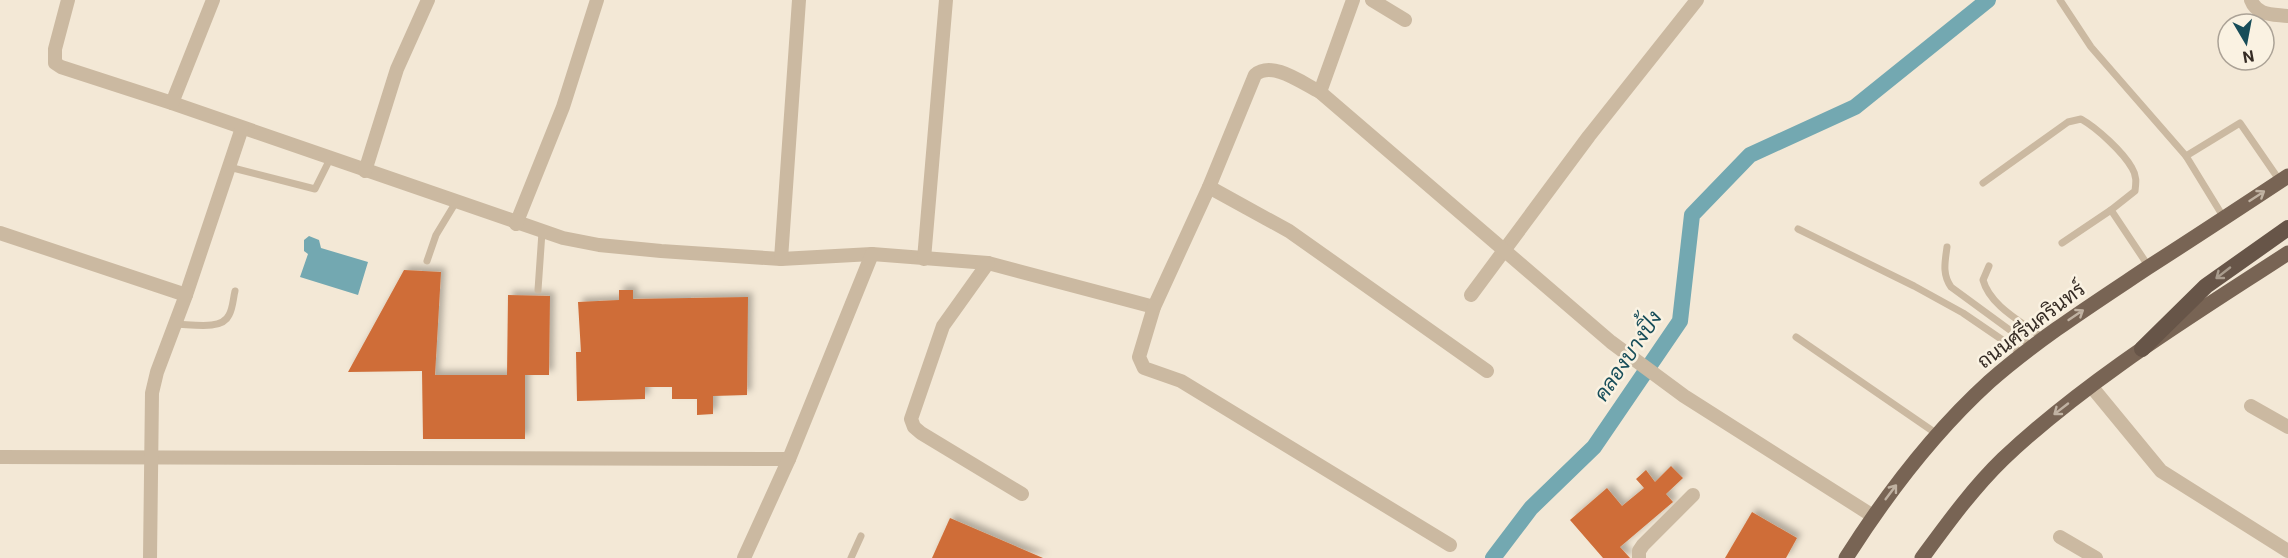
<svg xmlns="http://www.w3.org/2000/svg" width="2288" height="558" font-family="Roboto,Sarabun,sans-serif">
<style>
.water{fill:#73a8b1}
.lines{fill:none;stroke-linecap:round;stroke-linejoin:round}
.canal{stroke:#73a8b1;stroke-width:16}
.building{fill:#cf6d37;filter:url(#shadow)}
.service{stroke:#cbb9a1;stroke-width:7}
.minor{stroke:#cbb9a1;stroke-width:14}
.primary{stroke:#786454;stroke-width:15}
.trunk{stroke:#675548;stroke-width:16}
.oneway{stroke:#c0b2a2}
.oneway2{stroke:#a99c8d}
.labels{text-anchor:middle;stroke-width:5;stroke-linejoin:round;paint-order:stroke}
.street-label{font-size:20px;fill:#352b24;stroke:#faf2e2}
.water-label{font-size:21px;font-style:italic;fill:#174d59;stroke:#faf2e2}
</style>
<defs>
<filter id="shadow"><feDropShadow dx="4.5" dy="-4.5" stdDeviation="3" flood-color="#0004"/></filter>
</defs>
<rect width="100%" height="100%" fill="#f3e8d6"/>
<path class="water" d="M309 236 319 240 321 248 368 262 358 295 300 277 308 254 304 251V240Z"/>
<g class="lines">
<path class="canal" d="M1493 558 1531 508 1594 447 1680 321 1692 215 1750 155 1855 107 1988 0"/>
</g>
<g class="building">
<path d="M404 270 441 272 435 375H507L508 295 550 296 549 375H525V439H423L422 371 348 372Z"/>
<path d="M619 290H633V299L748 297 747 395 713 396V414L697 415V399H672V387H645V399L577 401 576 352H581L578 302 619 300Z"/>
<path d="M1671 466 1683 478 1666 494 1673 502 1620 547 1630 558H1603L1570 520 1607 488 1622 506 1644 488 1636 479 1646 470 1655 482Z"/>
<path d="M1752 512 1797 538 1786 558H1725Z"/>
<path d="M950 518 1043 558H932Z"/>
</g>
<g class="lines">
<g class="service">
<path d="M2060 0 2091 47 2186 156 2224 218"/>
<path d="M2186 156 2240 123 2280 181"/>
<path d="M229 167 315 189 330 159"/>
<path d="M1983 183 2068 122 2081 119C2097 128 2123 152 2132 168 2137 176 2136 183 2135 191L2111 210 2149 267"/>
<path d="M1798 229 1914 286 1963 313 2023 354"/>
<path d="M2062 243 2111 210"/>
<path d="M1947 247C1945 262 1942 274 1951 287L2033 347"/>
<path d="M427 261 436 235 456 202"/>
<path d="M1989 266 1983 280C1990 306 2022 322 2043 338"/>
<path d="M538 290 542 232"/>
<path d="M175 324C190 324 222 331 229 315 233 308 233 299 235 291"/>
<path d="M1796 337 1937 434"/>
<path d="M851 558 861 536"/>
</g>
<g class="minor">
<path d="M68 0 55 49V63L61 67 172 103 563 238 599 245 661 251 781 259 872 254 988 263 1154 307"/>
<path d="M1372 0 1405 20"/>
<path d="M2251 0C2257 16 2273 14 2288 16"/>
<path d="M1320 92 1353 0"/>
<path d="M172 103 213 0"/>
<path d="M365 171 397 69 428 0"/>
<path d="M1209 187 1289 231 1487 371"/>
<path d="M516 224 563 107 597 0"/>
<path d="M0 233 186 295"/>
<path d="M781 259 799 0"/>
<path d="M924 259 946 0"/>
<path d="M988 263 943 326 911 419 914 427 921 433 1022 494"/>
<path d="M1471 295 1589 136 1697 0"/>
<path d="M2091 386 2161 471 2288 551"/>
<path d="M2251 406 2288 427"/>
<path d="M0 457 789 459"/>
<path d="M2060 537 2096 558"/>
<path d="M1450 545 1181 381 1144 368 1139 357 1154 307 1209 187 1255 75C1272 60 1302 83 1320 92L1611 342 1684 396 1873 516"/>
<path d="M150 558 152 393 157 372 186 295 242 128"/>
<path d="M744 558 789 459 872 254"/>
<path d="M1639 558V551L1643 545 1693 495"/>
</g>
<g class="primary">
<path d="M1846 558C1886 495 1933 433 1989 382 2038 339 2093 304 2147 268 2194 238 2241 207 2288 176"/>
<path d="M1922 558C1947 524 1973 488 2003 459 2089 378 2190 317 2288 253"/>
</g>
<path class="trunk" d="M2142 349 2206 286 2288 228"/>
</g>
<defs><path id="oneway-shaft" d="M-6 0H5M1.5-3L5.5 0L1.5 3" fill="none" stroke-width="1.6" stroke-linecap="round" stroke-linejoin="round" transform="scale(1.5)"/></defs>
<g class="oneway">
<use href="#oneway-shaft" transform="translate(2257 196) rotate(-33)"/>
<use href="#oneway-shaft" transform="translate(2076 315) rotate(-34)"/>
<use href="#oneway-shaft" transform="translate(2061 409) rotate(142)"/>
<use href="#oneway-shaft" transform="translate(1891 492) rotate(-53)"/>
</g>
<use class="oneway2" href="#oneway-shaft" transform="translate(2223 273) rotate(142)"/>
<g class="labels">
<g class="street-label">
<text transform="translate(2031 325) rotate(-37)" y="7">ถนนศรีนครินทร์</text>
</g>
<g class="water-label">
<text transform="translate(1628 356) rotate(-56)" y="7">คลองบางปิ้ง</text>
</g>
</g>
<g transform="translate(2246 42) rotate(170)"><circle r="28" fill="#faf2e2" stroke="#aba296" stroke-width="1.5"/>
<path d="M0-4.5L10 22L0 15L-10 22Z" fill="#174d59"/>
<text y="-9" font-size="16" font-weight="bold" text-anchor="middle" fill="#352b24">N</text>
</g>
</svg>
